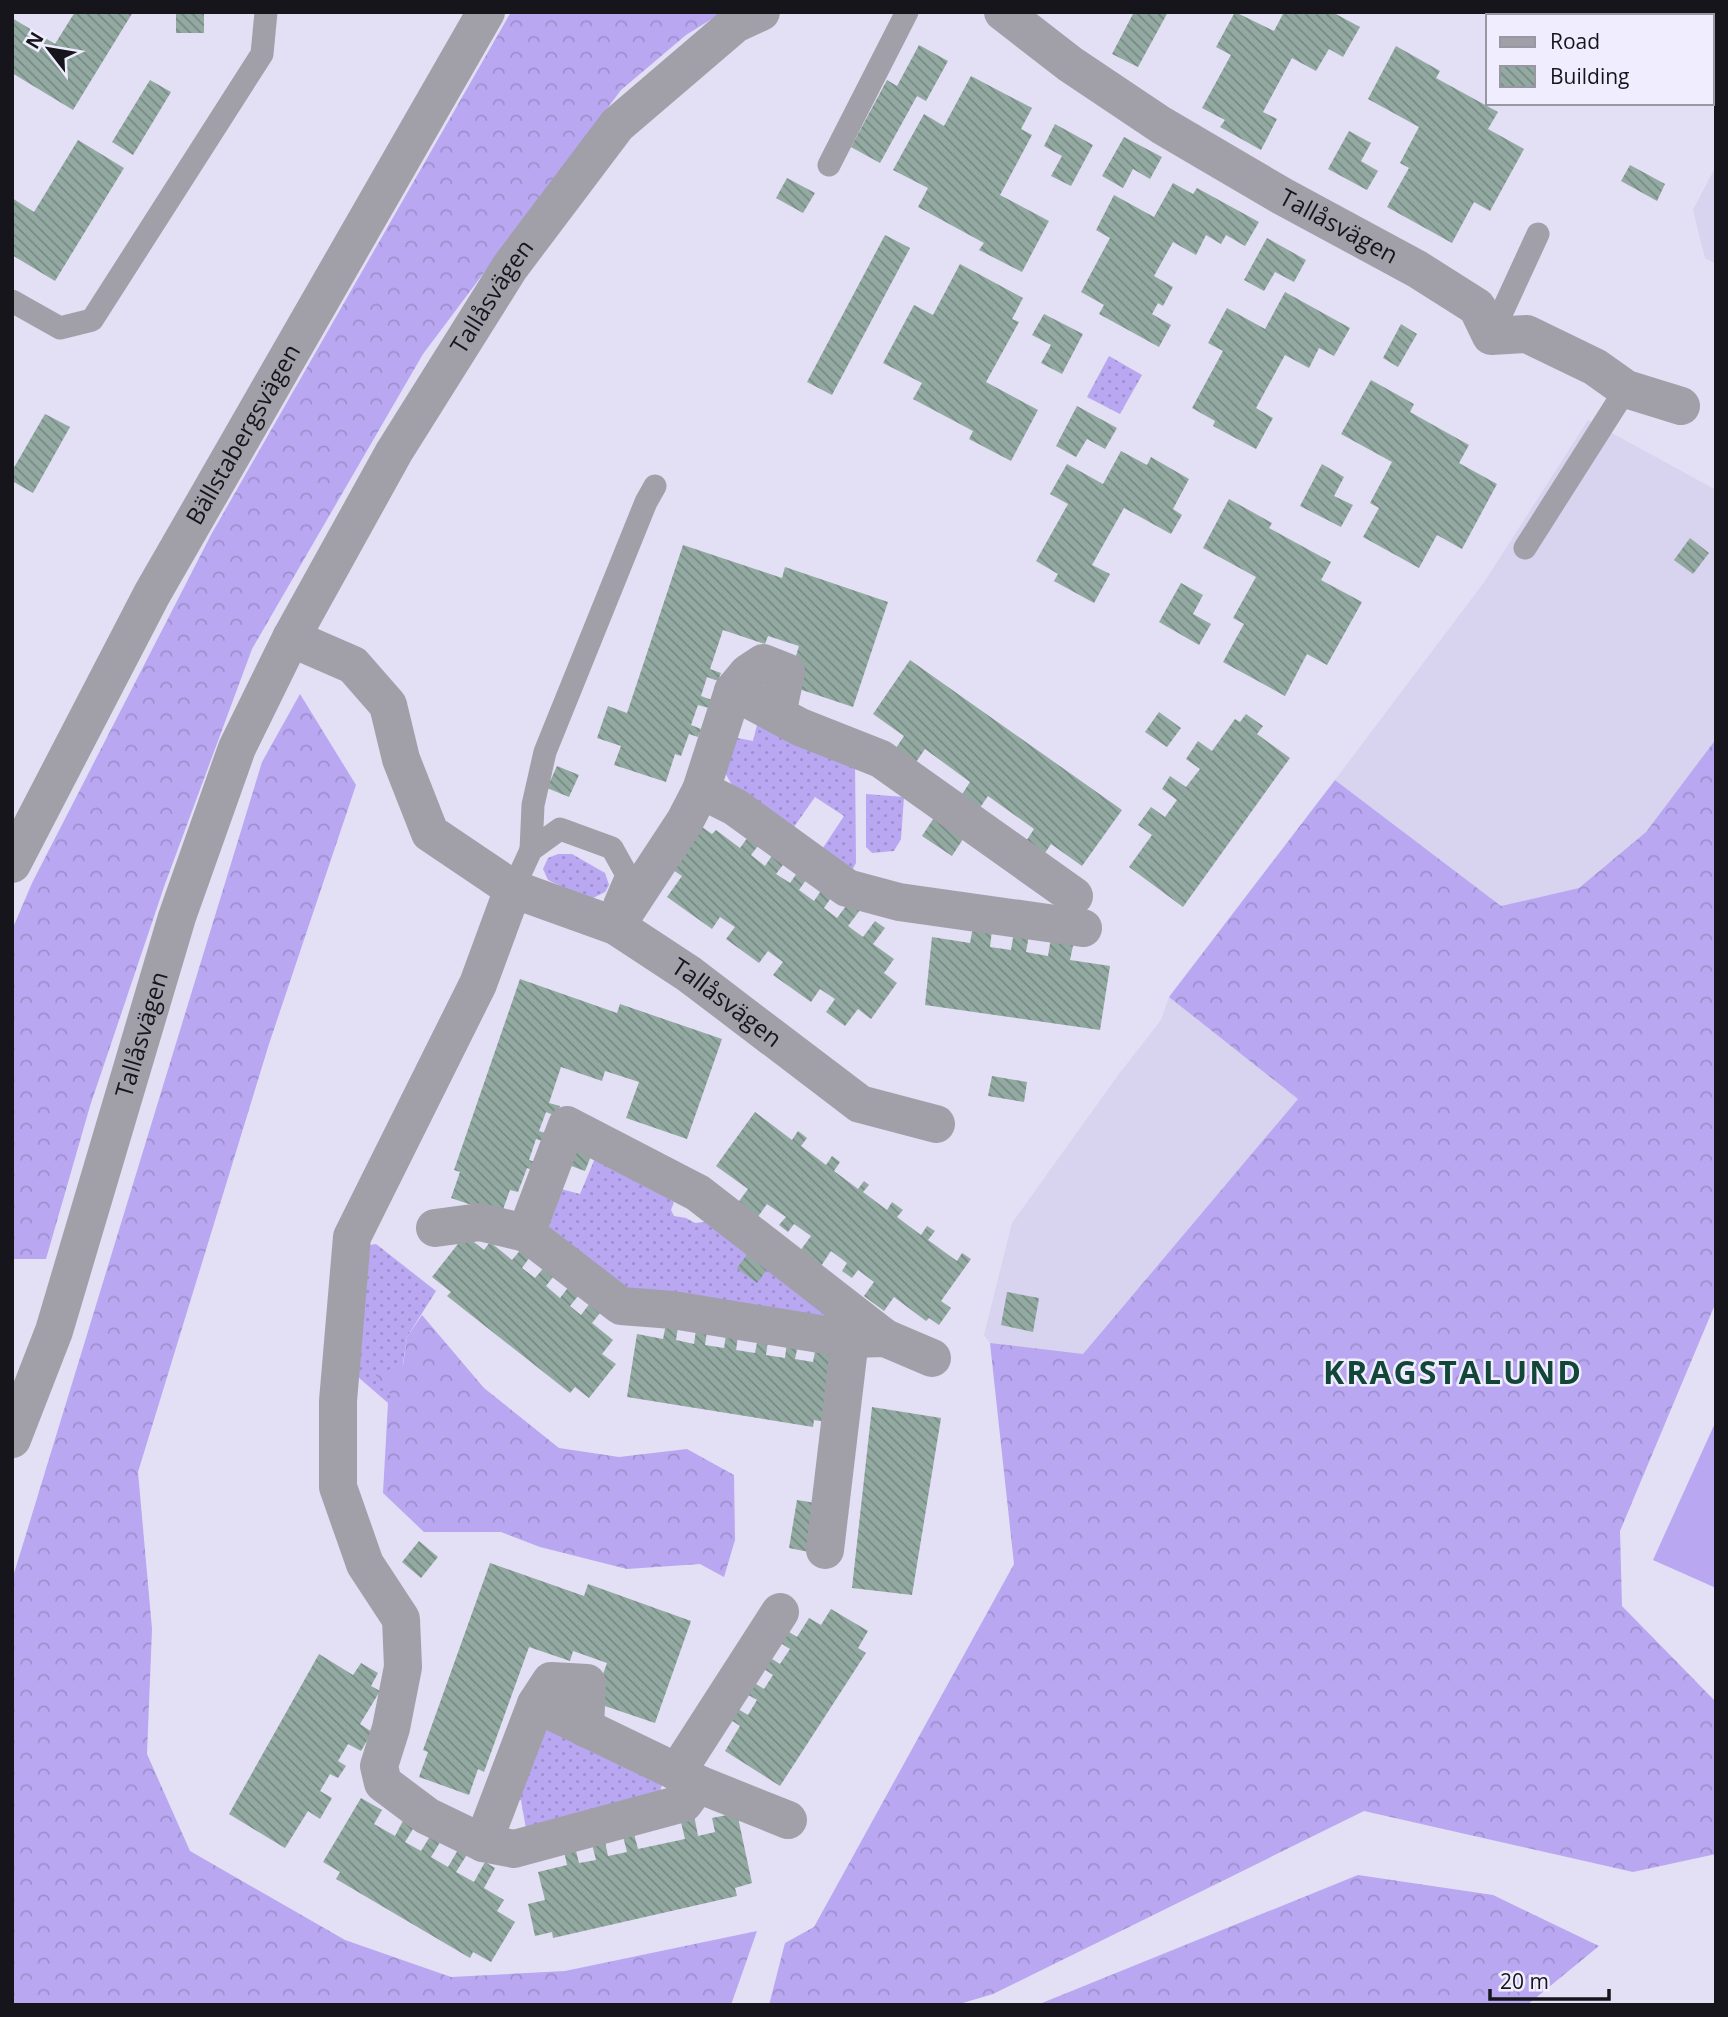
<svg xmlns="http://www.w3.org/2000/svg" width="1728" height="2017" font-family="'Open Sans',sans-serif">
<style>
.built{fill:#d8d3ef}
.grass{fill:url(#grass-dots)}
.forest{fill:url(#forest-crowns)}
.pitch{fill:#b9a7f1}
.building{fill:url(#building-back-hatch)}
.lines{fill:none;stroke-linecap:round;stroke-linejoin:round}
.service{stroke:#a1a0a9;stroke-width:23}
.minor{stroke:#a1a0a9;stroke-width:38}
.tertiary{stroke:#a1a0a9;stroke-width:38}
.labels{text-anchor:middle;stroke-width:5;stroke-linejoin:round;paint-order:stroke}
.street-label{font-size:24px;fill:#16151c;stroke:#f0edfe}
.district-label{font-size:32px;font-weight:bold;letter-spacing:2px;fill:#114638;stroke:#f0edfe}
</style>
<defs>
<pattern id="grass-dots" width="8" height="8" patternUnits="userSpaceOnUse" patternTransform="scale(1.75)"><rect width="8" height="8" fill="#b9a7f1"/><path d="M2 2h.1M6 6h.1" fill="none" stroke="#9e8fce" stroke-width="1.8" stroke-linecap="round"/></pattern>
<pattern id="forest-crowns" width="20" height="18" patternUnits="userSpaceOnUse" patternTransform="scale(1.75)"><rect width="20" height="18" fill="#b9a7f1"/><path d="M2 6a3 3 0 1 1 6 0M12 15a3 3 0 1 1 6 0" fill="none" stroke="#9e8fce"/></pattern>
<pattern id="building-back-hatch" width="6" height="6" patternUnits="userSpaceOnUse" patternTransform="scale(1.75)"><rect width="6" height="6" fill="#93aaa2"/><path d="M-1 5l2 2M0 0l6 6M5-1l2 2" fill="none" stroke="#778983"/></pattern>
</defs>
<rect width="100%" height="100%" fill="#e3dff4"/>
<g class="built">
<path d="M1716 166V264L1705 258 1693 210Z"/>
<path d="M1588 420 1716 490V739L1646 832 1579 888 1501 906 1335 780 1485 581Z"/>
<path d="M1169 997 1298 1099 1082 1355 990 1343 984 1335 1012 1223 1119 1074 1161 1020Z"/>
</g>
<g class="grass">
<path d="M1109 356 1142 375 1120 414 1087 397Z"/>
<path d="M759 717 855 758 856 863 849 876 819 854 844 816 815 797 789 834 733 787 723 769 727 736 753 741Z"/>
<path d="M866 794 904 797 901 839 894 851 872 853 866 847Z"/>
<path d="M558 854H572L605 873 609 885 605 892 589 900 548 880 543 869 548 858Z"/>
<path d="M598 1151 674 1202 671 1210 674 1216 686 1218 695 1223 705 1222 752 1248 757 1282 772 1263 850 1319 620 1293 536 1230 553 1187 580 1194Z"/>
<path d="M376 1244 436 1291 407 1337 397 1402 388 1403 358 1377 370 1245Z"/>
<path d="M539 1722 663 1781 660 1792 527 1835 521 1800 506 1801Z"/>
</g>
<g class="forest">
<path d="M511 12H723L686 35 621 90 423 354 252 649 165 884 90 1106 46 1259H12V930L32 883 212 533Z"/>
<path d="M300 694 356 785 269 1044 138 1472 152 1629 147 1754 190 1851 345 1940 451 1977 565 1971 757 1931 731 2005H12V1580L262 762Z"/>
<path d="M1716 739V1302L1620 1531 1622 1606 1716 1702V1854L1633 1872 1364 1811 993 1994 956 2005H769L785 1943 814 1927 1014 1564 990 1343 1083 1354 1298 1099 1169 997 1335 780 1501 906 1579 888 1646 832Z"/>
<path d="M422 1315 484 1388 559 1448 619 1457 687 1449 734 1475 735 1540 724 1577 700 1564 627 1569 540 1547 501 1532H424L383 1493 388 1403 396 1401 375 1374 403 1365 407 1337Z"/>
<path d="M1358 1875 1493 1895 1599 1946 1527 2005H1037Z"/>
</g>
<path class="pitch" d="M1716 1421V1588L1653 1560Z"/>
<g class="building">
<path d="M75 12H133L73 110 12 73V18L55 44Z"/>
<rect x="176" y="12" width="28" height="21"/>
<path d="M1134 12H1168L1138 67 1112 54Z"/>
<path d="M1235 12 1274 31 1284 12H1332L1360 27 1343 57 1329 49 1316 71 1292 58 1263 112 1277 119 1261 150 1220 127 1225 120 1202 108 1231 55 1216 47Z"/>
<path d="M1557 12H1662L1668 16H1555Z"/>
<path d="M919 45 948 61 926 101 917 96 880 163 851 147 887 80 897 86Z"/>
<path d="M1396 46 1440 71 1436 78 1498 112 1488 129 1524 149 1490 211 1474 202 1452 243 1387 207 1409 168 1400 163 1419 127 1368 99Z"/>
<path d="M971 76 1032 108 1021 129 1032 135 1000 195 1049 221 1022 272 979 250 984 243 918 207 928 188 893 170 924 114 944 126Z"/>
<path d="M150 80 171 92 133 155 112 142Z"/>
<path d="M1055 124 1093 145 1071 186 1051 176 1062 156 1044 146Z"/>
<path d="M1349 131 1371 143 1361 161 1378 171 1367 190 1328 169Z"/>
<path d="M1124 137 1162 157 1150 179 1133 169 1123 188 1102 176Z"/>
<path d="M78 140 124 168 55 281 12 255V198L34 212Z"/>
<path d="M1630 165 1665 184 1657 201 1621 181Z"/>
<path d="M787 178 815 193 803 213 776 198Z"/>
<path d="M1173 183 1193 194 1197 188 1259 222 1245 246 1226 235 1221 244 1206 235 1196 255 1173 242 1154 276 1173 287 1163 306 1158 303 1152 314 1171 325 1159 347 1099 314 1104 305 1081 292 1110 238 1096 230 1114 195 1154 217Z"/>
<path d="M885 235 910 248 832 395 807 382Z"/>
<path d="M1267 238 1306 260 1294 282 1275 272 1264 291 1244 280Z"/>
<path d="M960 264 1023 298 1012 319 1019 322 986 382 1038 410 1011 461 969 439 973 431 913 399 922 383 883 363 914 305 933 315Z"/>
<path d="M1285 292 1350 328 1334 356 1319 348 1309 368 1285 355 1256 408 1273 418 1256 449 1213 426 1215 421 1192 408 1223 351 1208 343 1227 308 1265 329Z"/>
<path d="M1044 314 1083 334 1062 374 1041 363 1051 345 1032 335Z"/>
<path d="M1401 324 1417 334 1398 367 1383 358Z"/>
<path d="M1371 380 1414 404 1410 412 1469 445 1459 463 1497 484 1462 549 1437 535 1419 568 1363 537 1379 508 1370 503 1392 462 1341 434Z"/>
<path d="M1077 406 1117 428 1105 449 1087 439 1076 457 1056 446Z"/>
<path d="M45 414 70 427 33 493 12 481V471Z"/>
<path d="M1121 451 1147 465 1151 457 1189 479 1173 509 1182 515 1171 534 1124 508 1092 565 1110 574 1094 603 1054 581 1058 574 1036 561 1068 504 1050 494 1067 464 1103 484Z"/>
<path d="M1322 464 1344 477 1334 496 1353 505 1341 527 1300 506Z"/>
<path d="M1229 499 1272 523 1269 528 1331 562 1321 580 1362 602 1327 665 1307 654 1285 696 1223 662 1244 624 1233 618 1256 577 1203 548Z"/>
<path d="M1690 538 1709 553 1693 574 1674 560Z"/>
<path d="M683 545 782 578 785 567 888 602 853 707 787 685 799 646 768 636 765 644 723 630 710 669 721 673 718 681 707 677 701 696 712 700 709 708 698 705 691 725 701 729 698 737 689 734 681 756 675 754 666 782 614 765 621 746 597 738 608 706 627 713Z"/>
<path d="M1181 583 1203 595 1193 614 1211 624 1199 645 1159 622Z"/>
<path d="M910 660 1122 810 1082 866 1051 844 1041 859 1023 846 1034 829 988 796 977 812 959 799 970 782 925 749 914 765 894 751 904 736 873 714Z"/>
<path d="M1159 712 1181 728 1167 747 1145 732Z"/>
<path d="M1246 714 1263 726 1257 734 1290 758 1183 907 1129 867 1152 835 1138 825 1151 807 1165 817 1177 800 1162 789 1170 776 1186 787 1200 769 1186 759 1198 741 1212 751 1235 719 1240 722Z"/>
<path d="M557 766 579 775 569 797 547 788Z"/>
<path d="M937 813 967 833 952 856 922 836Z"/>
<path d="M695 822 712 834 716 830 740 848 753 830 764 838 751 855 765 866 777 848 789 857 776 874 790 883 802 866 811 873 799 890 814 901 825 885 835 892 824 908 837 918 849 902 860 910 848 926 863 937 875 921 885 928 873 944 894 959 884 973 897 983 871 1019 858 1009 845 1026 826 1012 835 999 820 989 811 1002 773 975 783 962 768 951 759 963 726 939 735 927 720 917 712 929 667 897 682 876 664 864Z"/>
<path d="M973 927 992 930 990 947 1011 950 1014 932 1029 935 1026 952 1048 956 1051 938 1074 941 1070 960 1110 966 1100 1030 925 1005 932 937 970 943Z"/>
<path d="M520 979 617 1013 620 1004 722 1039 687 1139 626 1118 639 1082 605 1071 602 1081 561 1067 549 1103 560 1106 556 1116 546 1112 539 1131 548 1134 545 1142 536 1139 529 1160 538 1163 536 1171 527 1168 518 1192 510 1190 501 1215 451 1198 460 1172 454 1170Z"/>
<path d="M992 1076 1027 1082 1024 1102 988 1096Z"/>
<path d="M755 1112 792 1140 798 1131 807 1138 801 1146 826 1165 832 1156 840 1162 834 1171 858 1189 864 1181 869 1185 863 1192 887 1210 892 1202 903 1210 897 1217 921 1235 927 1226 935 1231 928 1240 957 1261 962 1253 971 1259 941 1301 951 1308 939 1325 929 1318 926 1321 894 1297 884 1311 864 1296 874 1282 858 1270 852 1278 842 1271 847 1263 831 1251 821 1266 800 1251 811 1236 794 1224 788 1232 779 1225 786 1217 767 1204 757 1218 737 1204 748 1189 716 1166Z"/>
<path d="M574 1144 593 1151 585 1171 566 1164Z"/>
<path d="M465 1235 484 1250 490 1242 512 1260 523 1247 532 1254 522 1268 535 1278 547 1264 557 1272 546 1286 560 1298 573 1281 583 1290 570 1306 581 1315 593 1299 604 1308 592 1323 613 1340 602 1354 616 1364 589 1398 575 1387 570 1393 447 1296 451 1292 432 1277Z"/>
<path d="M752 1248 772 1263 757 1283 737 1268Z"/>
<path d="M1007 1292 1039 1298 1033 1332 1001 1325Z"/>
<path d="M667 1319 679 1321 676 1340 694 1344 697 1323 708 1325 705 1345 724 1348 727 1328 739 1330 736 1350 755 1353 759 1332 769 1333 766 1355 785 1358 788 1334 800 1336 795 1359 813 1362 816 1346 842 1351 831 1423 814 1420 813 1427 627 1397 637 1334 663 1339Z"/>
<path d="M872 1407 941 1418 912 1595 852 1588Z"/>
<path d="M797 1500 822 1504 814 1553 789 1548Z"/>
<path d="M419 1541 438 1557 421 1578 402 1562Z"/>
<path d="M490 1563 584 1596 588 1584 691 1621 655 1723 593 1702 607 1663 573 1651 570 1661 529 1647 484 1772 478 1769 469 1795 419 1777 428 1752 423 1750Z"/>
<path d="M831 1609 868 1631 858 1648 866 1653 780 1786 725 1751 740 1726 722 1714 728 1703 748 1715 757 1700 738 1689 745 1677 764 1689 773 1675 755 1663 761 1652 780 1664 790 1649 771 1637 778 1625 797 1637 809 1618 821 1625Z"/>
<path d="M319 1654 353 1675 361 1663 378 1673 371 1686 380 1691 360 1724 372 1732 361 1751 348 1744 338 1761 346 1766 338 1778 330 1774 320 1791 332 1798 320 1819 308 1811 285 1848 229 1814Z"/>
<path d="M361 1798 382 1810 374 1824 395 1836 405 1817 416 1824 405 1842 421 1851 432 1833 442 1839 431 1857 448 1867 459 1848 468 1853 456 1872 474 1882 485 1862 495 1868 484 1888 504 1900 497 1911 515 1922 491 1962 473 1952 470 1958 336 1879 340 1872 323 1862Z"/>
<path d="M737 1813 752 1883 735 1888 737 1896 553 1938 552 1932 535 1936 528 1904 545 1900 538 1872 567 1865 563 1846 574 1843 579 1863 596 1860 591 1840 604 1837 608 1856 627 1852 622 1832 633 1830 638 1849 685 1839 680 1818 694 1815 698 1836 715 1832 712 1818Z"/>
</g>
<g class="lines">
<g class="service">
<path d="M829 165 907 12"/>
<path d="M12 301 60 328 92 320 262 54 266 12"/>
<path d="M1491 336 1538 234"/>
<path d="M1525 548 1626 389"/>
<path d="M531 850 533 805 545 752 646 502 655 486"/>
<path d="M513 889 531 850 560 829 612 848 627 875 615 903"/>
</g>
<g class="minor">
<path id="s1" d="M1003 12 1070 64 1161 125 1282 196 1417 269 1477 307 1491 336 1527 334 1595 367 1626 389 1681 406"/>
<path id="s2" d="M291 638 353 665 388 705 401 759 430 833 513 889 616 926 689 974 860 1104 936 1124"/>
<path d="M733 691 748 673 763 663 786 672 777 714"/>
<path d="M701 790 735 807 847 888 899 902 1083 928"/>
<path d="M513 889 478 984 352 1237 338 1401V1487L365 1564 401 1619 403 1667 391 1728 379 1766 383 1783 427 1816 483 1843 514 1849 684 1803 698 1784"/>
<path d="M616 926 685 821 701 790 733 691 800 727 881 759 1074 896"/>
<path d="M435 1228 480 1222 526 1233 567 1125 698 1193 885 1338"/>
<path d="M526 1233 621 1306 673 1310 850 1339 885 1338 932 1358"/>
<path id="s3" d="M12 1439 54 1331 177 917 237 748 291 638 394 452 510 267 617 125 735 24 761 12"/>
<path d="M825 1550 850 1339"/>
<path d="M536 1704 551 1681 587 1683 585 1728"/>
<path d="M677 1772 780 1612"/>
<path d="M483 1843 536 1704 677 1772 698 1784 788 1820"/>
</g>
<path class="tertiary" id="s4" d="M12 864 152 594 486 12"/>
</g>
<g class="labels">
<g class="street-label">
<text dy="8" stroke="none"><textPath href="#s1" startOffset="399">Tallåsvägen</textPath></text>
<text dy="8" stroke="none"><textPath href="#s3" startOffset="1246">Tallåsvägen</textPath></text>
<text dy="8" stroke="none"><textPath href="#s4" startOffset="488">Bällstabergsvägen</textPath></text>
<text dy="8" stroke="none"><textPath href="#s2" startOffset="600">Tallåsvägen</textPath></text>
<text dy="8" stroke="none"><textPath href="#s3" startOffset="425">Tallåsvägen</textPath></text>
</g>
<g class="district-label">
<text x="1453" y="1384">KRAGSTALUND</text>
</g>
</g>
<rect width="1728" height="2017" fill="none" stroke="#16151c" stroke-width="28"/>
<rect x="1486" y="14" width="228" height="91" fill="#f0edfe" stroke="#9997a4" stroke-width="2"/>
<rect x="1500" y="37" width="35" height="10" fill="#a1a0a9" stroke="#9997a4" stroke-width="2"/>
<text x="1550" y="49" font-size="21" fill="#16151c">Road</text>
<rect x="1500" y="66" width="35" height="21" fill="url(#building-back-hatch)" stroke="#9997a4" stroke-width="2"/>
<text x="1550" y="84" font-size="21" fill="#16151c">Building</text>
<g transform="translate(49 49) rotate(301)" stroke="#f0edfe" stroke-width="5" paint-order="stroke">
<path d="M0-5L12 26L0 18L-12 26Z" fill="#16151c"/>
<text y="-10" font-size="19" font-weight="bold" text-anchor="middle" fill="#16151c">N</text>
</g>
<path d="M1490 1989v10h119v-10" fill="none" stroke="#16151c" stroke-width="3.5"/>
<text x="1500" y="1989" font-size="21" fill="#16151c" stroke="#f0edfe" stroke-width="5" paint-order="stroke">20 m</text>
</svg>
